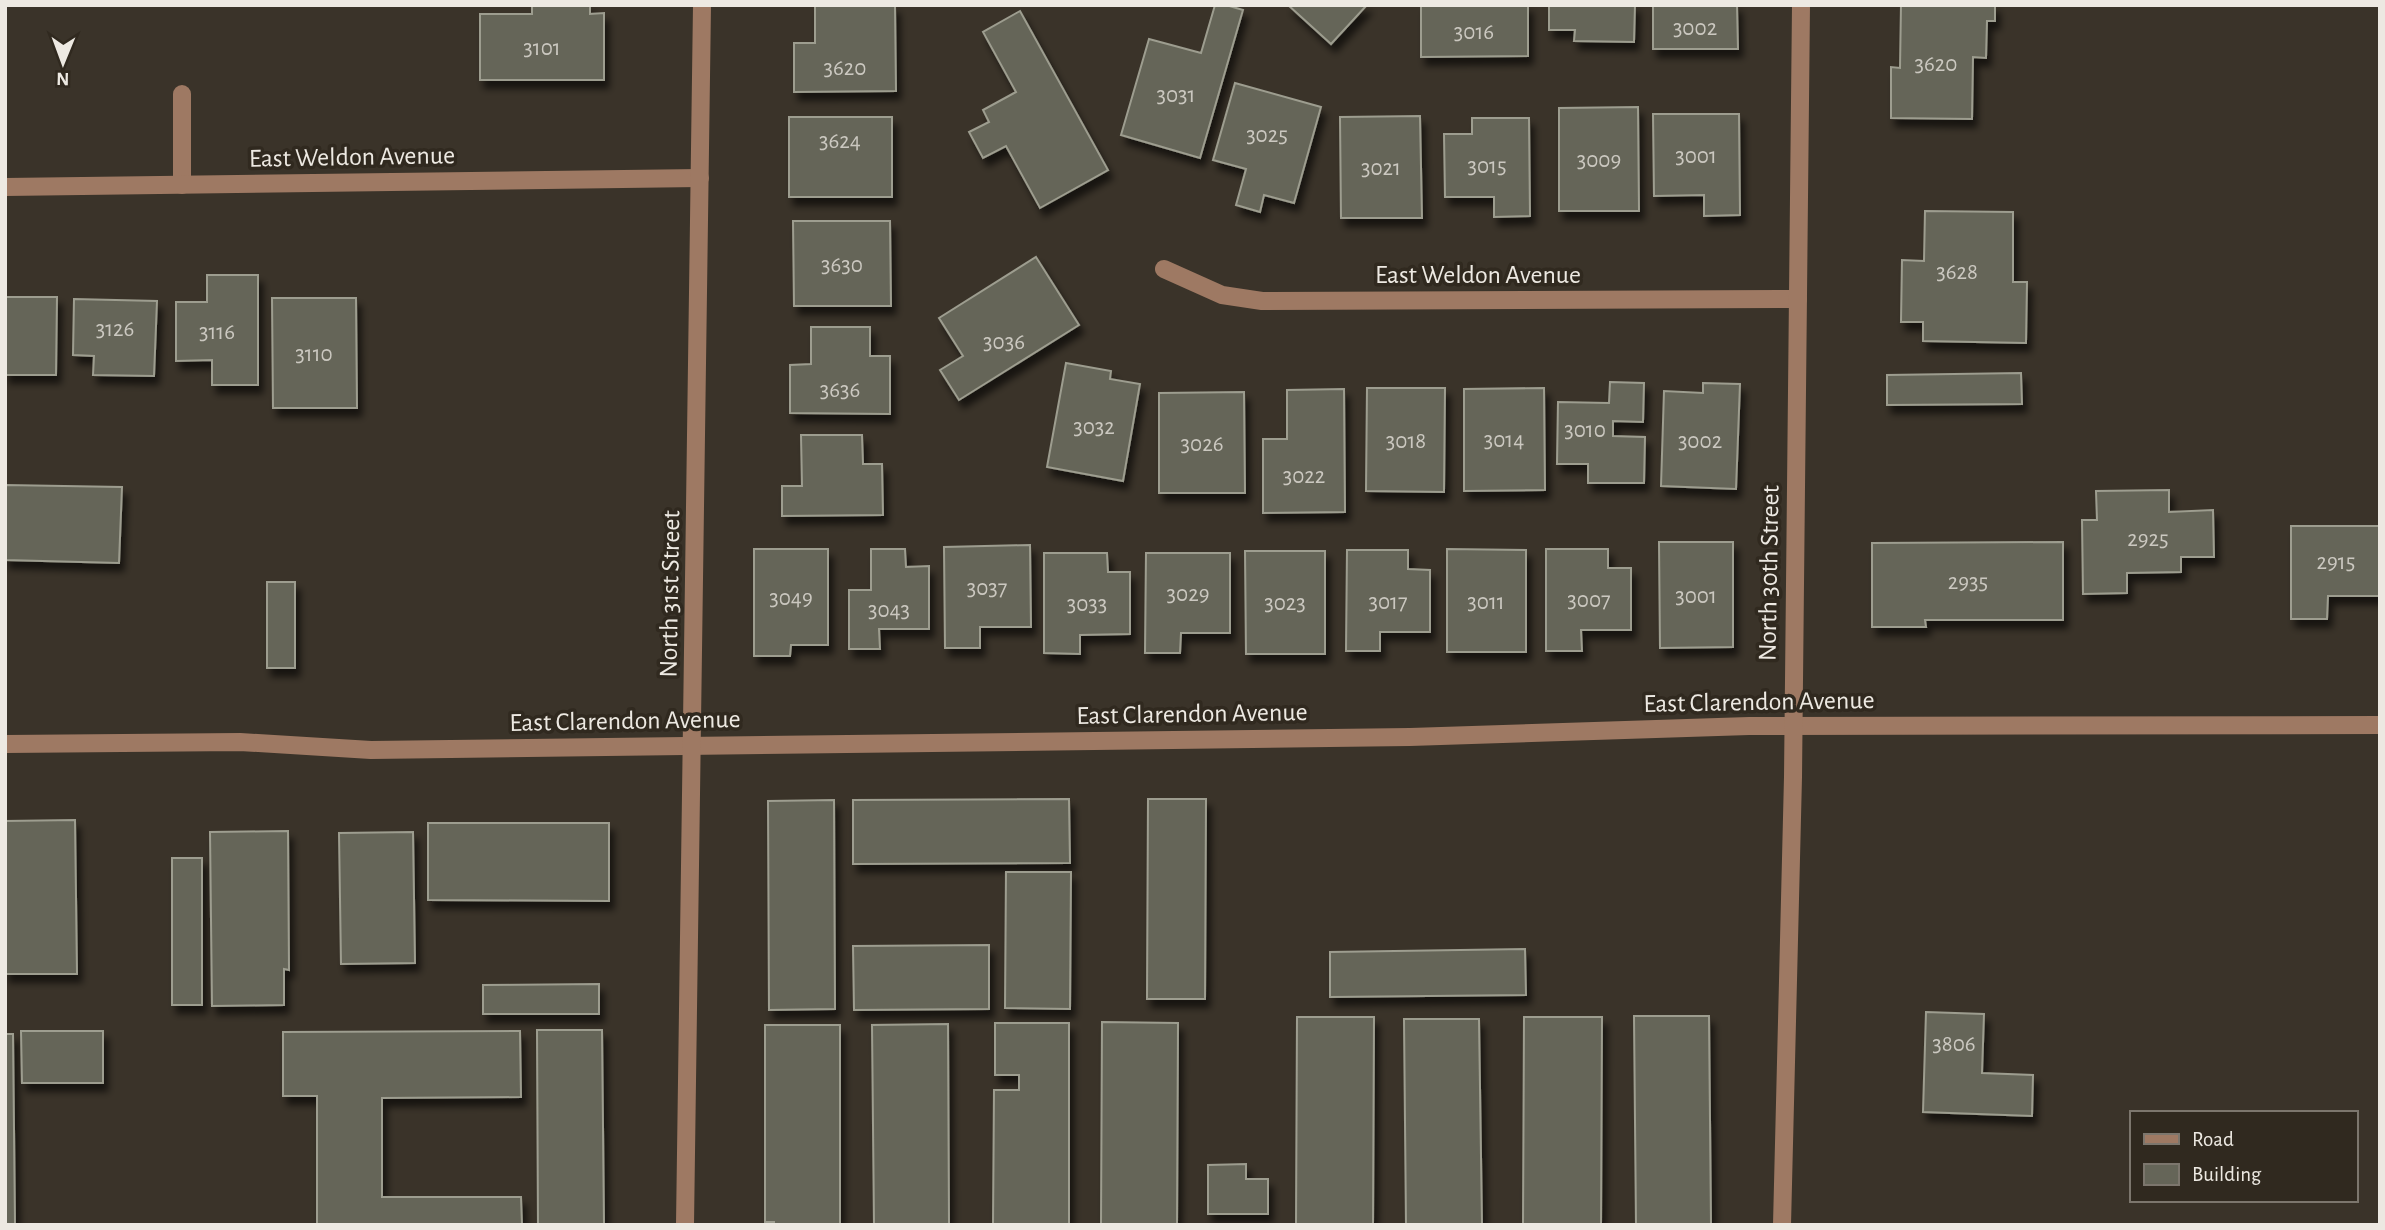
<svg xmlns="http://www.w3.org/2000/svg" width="2385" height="1230" font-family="'Alegreya Sans',sans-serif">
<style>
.building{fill:#656558;stroke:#9d9d8f;stroke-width:2;filter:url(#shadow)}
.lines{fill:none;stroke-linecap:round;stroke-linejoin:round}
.minor{stroke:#9e7963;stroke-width:18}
.labels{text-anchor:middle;stroke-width:7;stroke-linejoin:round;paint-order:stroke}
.number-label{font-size:23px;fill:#cbc8c0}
.street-label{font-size:26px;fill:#ede9e2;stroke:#30291f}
</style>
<defs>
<filter id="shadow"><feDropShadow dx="4.5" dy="8" stdDeviation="3.5" flood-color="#0009"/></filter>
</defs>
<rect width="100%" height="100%" fill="#3a3329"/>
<g class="building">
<path d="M532 5H590V14L604 13V80H480V14H532Z"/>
<path d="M1215 5H1226L1243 10 1200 158 1121 135 1149 39 1201 53Z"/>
<path d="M1288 5H1367L1331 44Z"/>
<path d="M1421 5H1528V56L1421 57Z"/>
<path d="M1549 5H1635L1634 42 1574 41 1575 30H1549Z"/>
<path d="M1653 5H1737L1738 49H1653Z"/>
<path d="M1901 5H1995V21H1987L1986 58 1973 57 1972 119 1891 118V67L1900 68Z"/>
<path d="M815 6H895L896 91 794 92V43H815Z"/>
<path d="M1020 11 1108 170 1040 208 1006 146 983 158 969 132 989 122 983 110 1016 92 983 32Z"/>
<path d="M1235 83 1321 107 1294 203 1264 195 1260 212 1236 205 1246 169 1213 160Z"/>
<path d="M1638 107 1639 211H1559V108Z"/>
<path d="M1653 114H1739L1740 215 1704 216V195L1654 196Z"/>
<path d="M1420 116 1422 218H1341L1340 117Z"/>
<rect x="789" y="117" width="103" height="80"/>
<path d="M1472 118H1529L1530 216 1494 217V197H1445L1444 134H1472Z"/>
<path d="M1925 211 2013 212V282H2027L2026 343 1923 341V322H1901L1902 260 1924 261Z"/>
<path d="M793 221H890L891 306H794Z"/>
<path d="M1036 257 1079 325 959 400 940 370 963 356 939 318Z"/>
<path d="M207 275H258V385H212V360L176 361V302H207Z"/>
<path d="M5 297H57L56 375H5Z"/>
<path d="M272 298H356L357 408H273Z"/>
<path d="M74 299 157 301 154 376 93 375 94 356 73 355Z"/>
<path d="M811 327H870V356H890V414L790 413V365L811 364Z"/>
<path d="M1066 363 1111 371 1110 379 1140 384 1123 481 1047 467Z"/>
<path d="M2021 373 2022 404 1887 405V375Z"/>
<path d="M1610 382 1644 383 1643 422 1613 421V436L1645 437 1644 483H1588V464H1557L1558 402 1609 403Z"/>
<path d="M1703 383 1740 384 1736 489 1661 486 1664 391 1703 393Z"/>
<path d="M1367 388H1445L1444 492 1366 491Z"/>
<path d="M1544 388 1545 490 1464 491V389Z"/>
<path d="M1344 389 1345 512 1263 513V439H1287V390Z"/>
<path d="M1244 392 1245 493H1159V393Z"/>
<path d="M801 435H862L863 464H882L883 515 782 516V486H802Z"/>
<path d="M5 485 122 487 119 563 5 560Z"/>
<path d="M2169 490V512L2213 510 2214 557H2181V572L2127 573V593L2083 594 2082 520H2097L2096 491Z"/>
<path d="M2291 526H2380V596H2328L2327 619H2291Z"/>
<path d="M1659 542H1733V647L1660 648Z"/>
<path d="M2063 542V620H1925L1926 627H1872V543Z"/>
<path d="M1030 545 1031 627H980V648H945L944 547Z"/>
<path d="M754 549H828V645H791L790 656H754Z"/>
<path d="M871 549H905L906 567 929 566V629H879L880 649H849V590H871Z"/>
<path d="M1447 549 1526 550V652H1447Z"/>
<path d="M1546 549H1608V568H1631V630H1581L1582 651H1546Z"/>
<path d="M1347 550H1408V569L1430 570V632H1380V651H1346Z"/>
<path d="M1245 551H1325V654H1246Z"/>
<path d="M1044 553H1107L1108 572H1130V634L1080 635V654L1044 653Z"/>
<path d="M1146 553H1230V633H1181L1180 653H1145Z"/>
<rect x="267" y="582" width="28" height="86"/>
<path d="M1069 799 1070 863 853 864V800Z"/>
<path d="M1148 799H1206L1205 999H1147Z"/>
<path d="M834 800 835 1009 769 1010 768 801Z"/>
<path d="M75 820 77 974H5V821Z"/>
<path d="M428 823H609V901L428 900Z"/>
<path d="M288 831 289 970 284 969V1005L212 1006 210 832Z"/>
<path d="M413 832 415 963 341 964 339 833Z"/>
<rect x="172" y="858" width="30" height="147"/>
<path d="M1006 872H1071L1070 1009 1005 1008Z"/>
<path d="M989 945V1009L854 1010 853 946Z"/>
<path d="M1525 949 1526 995 1330 997V952Z"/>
<path d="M599 984V1014H483V985Z"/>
<path d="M1926 1012 1984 1014 1982 1073 2033 1075 2032 1116 1923 1112Z"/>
<path d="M1634 1016H1709L1711 1225H1636Z"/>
<path d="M1297 1017H1374L1373 1225H1296Z"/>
<path d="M1524 1017H1602L1601 1225H1523Z"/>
<path d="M1404 1019H1479L1482 1225H1406Z"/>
<path d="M1102 1022 1178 1023 1177 1225H1101Z"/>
<path d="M995 1023H1069V1225H993L994 1090H1019V1075H995Z"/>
<path d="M948 1024 949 1225H874L872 1025Z"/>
<path d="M765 1025H840V1225H774V1222H765Z"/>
<path d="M537 1030H602L604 1225H538Z"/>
<path d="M21 1031H103V1083H22Z"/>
<path d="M520 1031 521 1097 382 1098V1197H521L522 1225H317V1096H283V1032Z"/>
<path d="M5 1034H13L15 1225H5Z"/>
<path d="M1246 1164V1179H1268V1214H1208V1165Z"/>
</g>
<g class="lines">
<g class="minor">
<path d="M182 185V94"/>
<path d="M5 187 700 178"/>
<path d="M1164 269 1222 295 1262 301 1798 299"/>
<path d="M5 744 240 742 371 750 1410 737 1749 726 2380 725"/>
<path d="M685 1225 702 5"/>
<path d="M1782 1225 1793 777 1801 5"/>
</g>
</g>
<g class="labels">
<g class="number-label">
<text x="1695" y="35">3002</text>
<text x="1474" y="39">3016</text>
<text x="542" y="55">3101</text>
<text x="1936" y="71">3620</text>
<text x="845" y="75">3620</text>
<text x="1176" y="102">3031</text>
<text x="1267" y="142">3025</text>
<text x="840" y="148">3624</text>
<text x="1696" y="163">3001</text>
<text x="1599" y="167">3009</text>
<text x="1487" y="173">3015</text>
<text x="1381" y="175">3021</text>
<text x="842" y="272">3630</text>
<text x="1957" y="279">3628</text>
<text x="115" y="336">3126</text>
<text x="217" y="339">3116</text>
<text x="1004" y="349">3036</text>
<text x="314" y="361">3110</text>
<text x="840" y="397">3636</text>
<text x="1094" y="434">3032</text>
<text x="1585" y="437">3010</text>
<text x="1504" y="447">3014</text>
<text x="1406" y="448">3018</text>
<text x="1700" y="448">3002</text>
<text x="1202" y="451">3026</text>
<text x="1304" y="483">3022</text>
<text x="2148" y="546">2925</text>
<text x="2336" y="569">2915</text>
<text x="1968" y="589">2935</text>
<text x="987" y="595">3037</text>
<text x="1188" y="601">3029</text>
<text x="1696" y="603">3001</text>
<text x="791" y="605">3049</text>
<text x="1589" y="607">3007</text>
<text x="1388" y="609">3017</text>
<text x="1486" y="609">3011</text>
<text x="1285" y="610">3023</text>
<text x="1087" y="611">3033</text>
<text x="889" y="617">3043</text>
<text x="1954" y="1051">3806</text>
</g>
<g class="street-label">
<text transform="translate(352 156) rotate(-1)" y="9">East Weldon Avenue</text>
<text x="1478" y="283">East Weldon Avenue</text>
<text transform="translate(1768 573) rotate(-89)" y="9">North 30th Street</text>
<text transform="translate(669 594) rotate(-89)" y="9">North 31st Street</text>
<text transform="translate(1759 701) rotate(-1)" y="9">East Clarendon Avenue</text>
<text transform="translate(1192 713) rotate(-1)" y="9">East Clarendon Avenue</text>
<text transform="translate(625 720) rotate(-1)" y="9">East Clarendon Avenue</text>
</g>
</g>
<rect width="2385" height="1230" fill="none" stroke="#ede9e2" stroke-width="14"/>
<rect x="2130" y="1111" width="228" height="91" fill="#30291f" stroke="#7c766d" stroke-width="2"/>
<rect x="2144" y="1134" width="35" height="10" fill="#9e7963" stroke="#7c766d" stroke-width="2"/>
<text x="2192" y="1146" font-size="21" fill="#ede9e2">Road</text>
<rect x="2144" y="1164" width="35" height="21" fill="#656558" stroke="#7c766d" stroke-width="2"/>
<text x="2192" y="1181" font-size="21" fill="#ede9e2">Building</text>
<g transform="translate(63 63) rotate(181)" stroke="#30291f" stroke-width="5" paint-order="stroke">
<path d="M0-5L12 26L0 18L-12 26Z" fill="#ede9e2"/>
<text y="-10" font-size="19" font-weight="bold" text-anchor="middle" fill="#ede9e2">N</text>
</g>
</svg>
